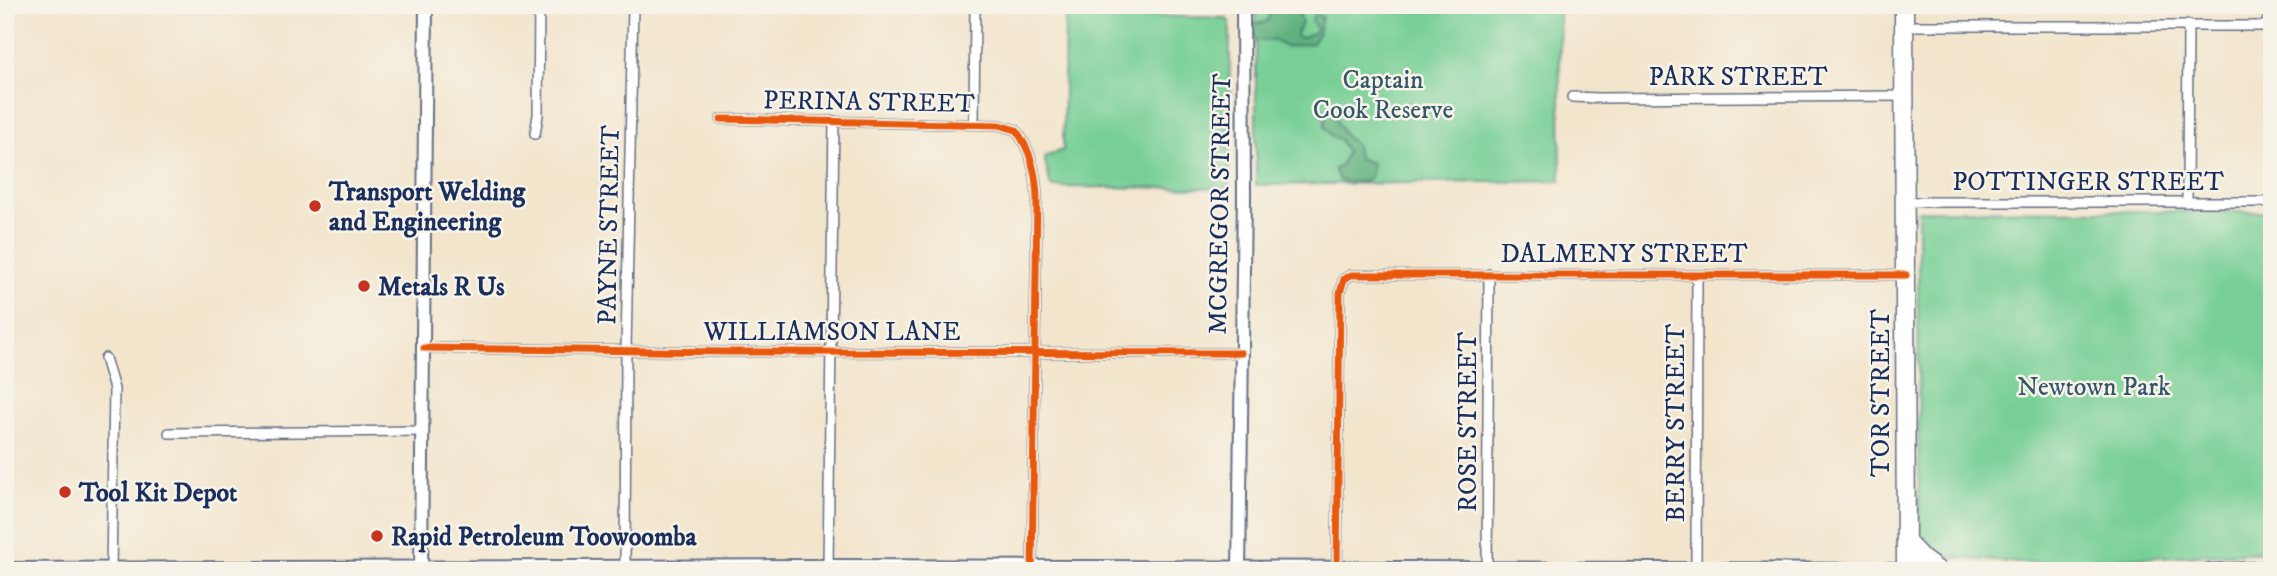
<svg xmlns="http://www.w3.org/2000/svg" width="2277" height="576" font-family="'IM FELL DW Pica',serif">
<style>
.green{fill:#77cf95;stroke:#497f7a;stroke-width:2}
.forest{fill:#61b27e;stroke:#3e706e;stroke-width:2}
.lines{fill:none;stroke-linecap:round;stroke-linejoin:round}
.street-casing{stroke:#666f84;stroke-width:12}
.secondary-casing{stroke:#666f84;stroke-width:16}
.highway-casing{stroke:#666f84;stroke-width:21}
.street{stroke:#fff;stroke-width:9}
.secondary{stroke:#fff;stroke-width:12}
.highway{stroke:#fff;stroke-width:18}
.cycleway-casing{stroke:#f7f3e8;stroke-width:11}
.cycleway{stroke:#e8590c;stroke-width:7}
.poi-dot{fill:#c8321e;stroke:#f7f3e8;stroke-width:2.5}
.labels{text-anchor:middle;stroke-width:5;stroke-linejoin:round;paint-order:stroke}
.street-label{font-size:26px;fill:#1b2f5e;stroke:#f7f3e8}
.park-label{font-size:26px;fill:#32576c;stroke:#f7f3e8}
.poi-label{font-size:26px;font-weight:bold;fill:#1b2f5e;stroke:#f7f3e8;text-anchor:start}
</style>
<rect width="100%" height="100%" fill="#f7f3e8"/>
<filter id="ink" filterUnits="userSpaceOnUse"><feTurbulence type="fractalNoise" baseFrequency=".0143" numOctaves="2"/><feDisplacementMap in="SourceGraphic" scale="14" xChannelSelector="R" yChannelSelector="G"/><feConvolveMatrix kernelMatrix="1 2 1 2 8 2 1 2 1" color-interpolation-filters="sRGB"/></filter>
<filter id="wash" filterUnits="userSpaceOnUse"><feTurbulence type="fractalNoise" baseFrequency=".00686" numOctaves="4" result="noise"/><feDisplacementMap in="SourceGraphic" scale="28" xChannelSelector="R" yChannelSelector="G"/><feGaussianBlur stdDeviation="1.57" result="paint"/><feColorMatrix in="noise" values="0 0 0 0 0 0 0 0 0 0 0 0 0 0 0 0 0 1.4 0 .05"/><feComposite in="paint" operator="in"/></filter>
<g filter="url(#wash)">
<rect width="100%" height="100%" fill="#f2e5cc"/>
<g class="green">
<path d="M1256 5H1559L1561 181 1256 185Z"/>
<path d="M1065 14 1226 18 1230 23 1229 188 1051 187 1044 157 1063 150Z"/>
<path d="M1918 210 2272 212V552L2020 563 1938 556 1924 549 1919 531Z"/>
</g>
<g class="forest">
<path d="M1253 5H1302L1299 13 1302 24 1296 33 1297 37 1300 38 1315 32 1316 28 1312 21 1314 14 1322 17 1318 34 1312 43 1286 47 1272 40 1255 41 1252 24 1266 22 1270 16 1267 10 1253 14 1251 10Z"/>
<path d="M1321 108 1332 112 1344 134 1356 145 1358 158 1372 163C1373 189 1357 181 1340 181L1334 169 1341 165 1347 152 1339 139 1332 137 1324 126 1326 118 1320 114Z"/>
</g>
</g>
<g filter="url(#ink)">
<g class="lines">
<g class="street-casing">
<g id="street">
<path d="M1905 26H2272"/>
<path d="M2268 26V5"/>
<path d="M1572 97 1598 98 1905 96"/>
<path d="M721 119 999 125 1016 130C1031 151 1036 172 1037 198L1032 571"/>
<path d="M974 124 975 5"/>
<path d="M535 134 538 115 539 5"/>
<path d="M1905 202H2272"/>
<path d="M2187 202 2188 25"/>
<path d="M424 348 727 352 1241 353"/>
<path d="M105 358 114 389 111 571"/>
<path d="M169 433 423 431"/>
<path d="M828 566 834 121"/>
<path d="M1337 568 1340 293 1344 279 1351 275H1906"/>
<path d="M625 571 626 350 633 5"/>
<path d="M1487 571 1489 274"/>
<path d="M1696 571 1697 275"/>
</g>
</g>
<g class="secondary-casing">
<g id="secondary">
<path d="M5 569 828 566 1938 570"/>
<path d="M421 571 426 5"/>
<path d="M1239 571 1244 196 1243 5"/>
<path d="M2207 571 2272 568"/>
</g>
</g>
<g class="highway-casing">
<g id="highway">
<path d="M1904 5 1906 571"/>
<path d="M1906 542 1922 559 1937 570"/>
</g>
</g>
<use href="#street" class="street"/>
<use href="#secondary" class="secondary"/>
<use href="#highway" class="highway"/>
<g class="cycleway-casing">
<g id="cycleway">
<path d="M721 119 999 125 1016 130C1031 151 1036 172 1037 198L1032 571"/>
<path d="M424 348 727 352 1241 353"/>
<path d="M1337 568 1340 293 1344 279 1351 275H1906"/>
</g>
</g>
<use href="#cycleway" class="cycleway"/>
</g>
</g>
<g class="poi-dot">
<circle cx="315" cy="206" r="7"/>
<circle cx="364" cy="286" r="7"/>
<circle cx="65" cy="492" r="7"/>
<circle cx="377" cy="536" r="7"/>
</g>
<g class="labels">
<g class="street-label">
<text x="1738" y="85">PARK STREET</text>
<text transform="translate(869 101) rotate(1)" y="9">PERINA STREET</text>
<text x="2088" y="190">POTTINGER STREET</text>
<text transform="translate(1219 204) rotate(-89)" y="9">MCGREGOR STREET</text>
<text transform="translate(608 225) rotate(-89)" y="9">PAYNE STREET</text>
<text x="1624" y="262">DALMENY STREET</text>
<text x="832" y="340">WILLIAMSON LANE</text>
<text transform="translate(1880 393) rotate(-90)" y="9">TOR STREET</text>
<text transform="translate(1467 422) rotate(-90)" y="9">ROSE STREET</text>
<text transform="translate(1675 423) rotate(-90)" y="9">BERRY STREET</text>
</g>
<g class="park-label">
<text x="1383" y="88">Captain<tspan x="1383" dy="30">Cook Reserve</tspan></text>
<text x="2094" y="395">Newtown Park</text>
</g>
<g class="poi-label">
<text x="329" y="200">Transport Welding<tspan x="329" dy="30">and Engineering</tspan></text>
<text x="378" y="295">Metals R Us</text>
<text x="79" y="501">Tool Kit Depot</text>
<text x="391" y="545">Rapid Petroleum Toowoomba</text>
</g>
</g>
<rect width="2277" height="576" fill="none" stroke="#f7f3e8" stroke-width="28"/>
</svg>
